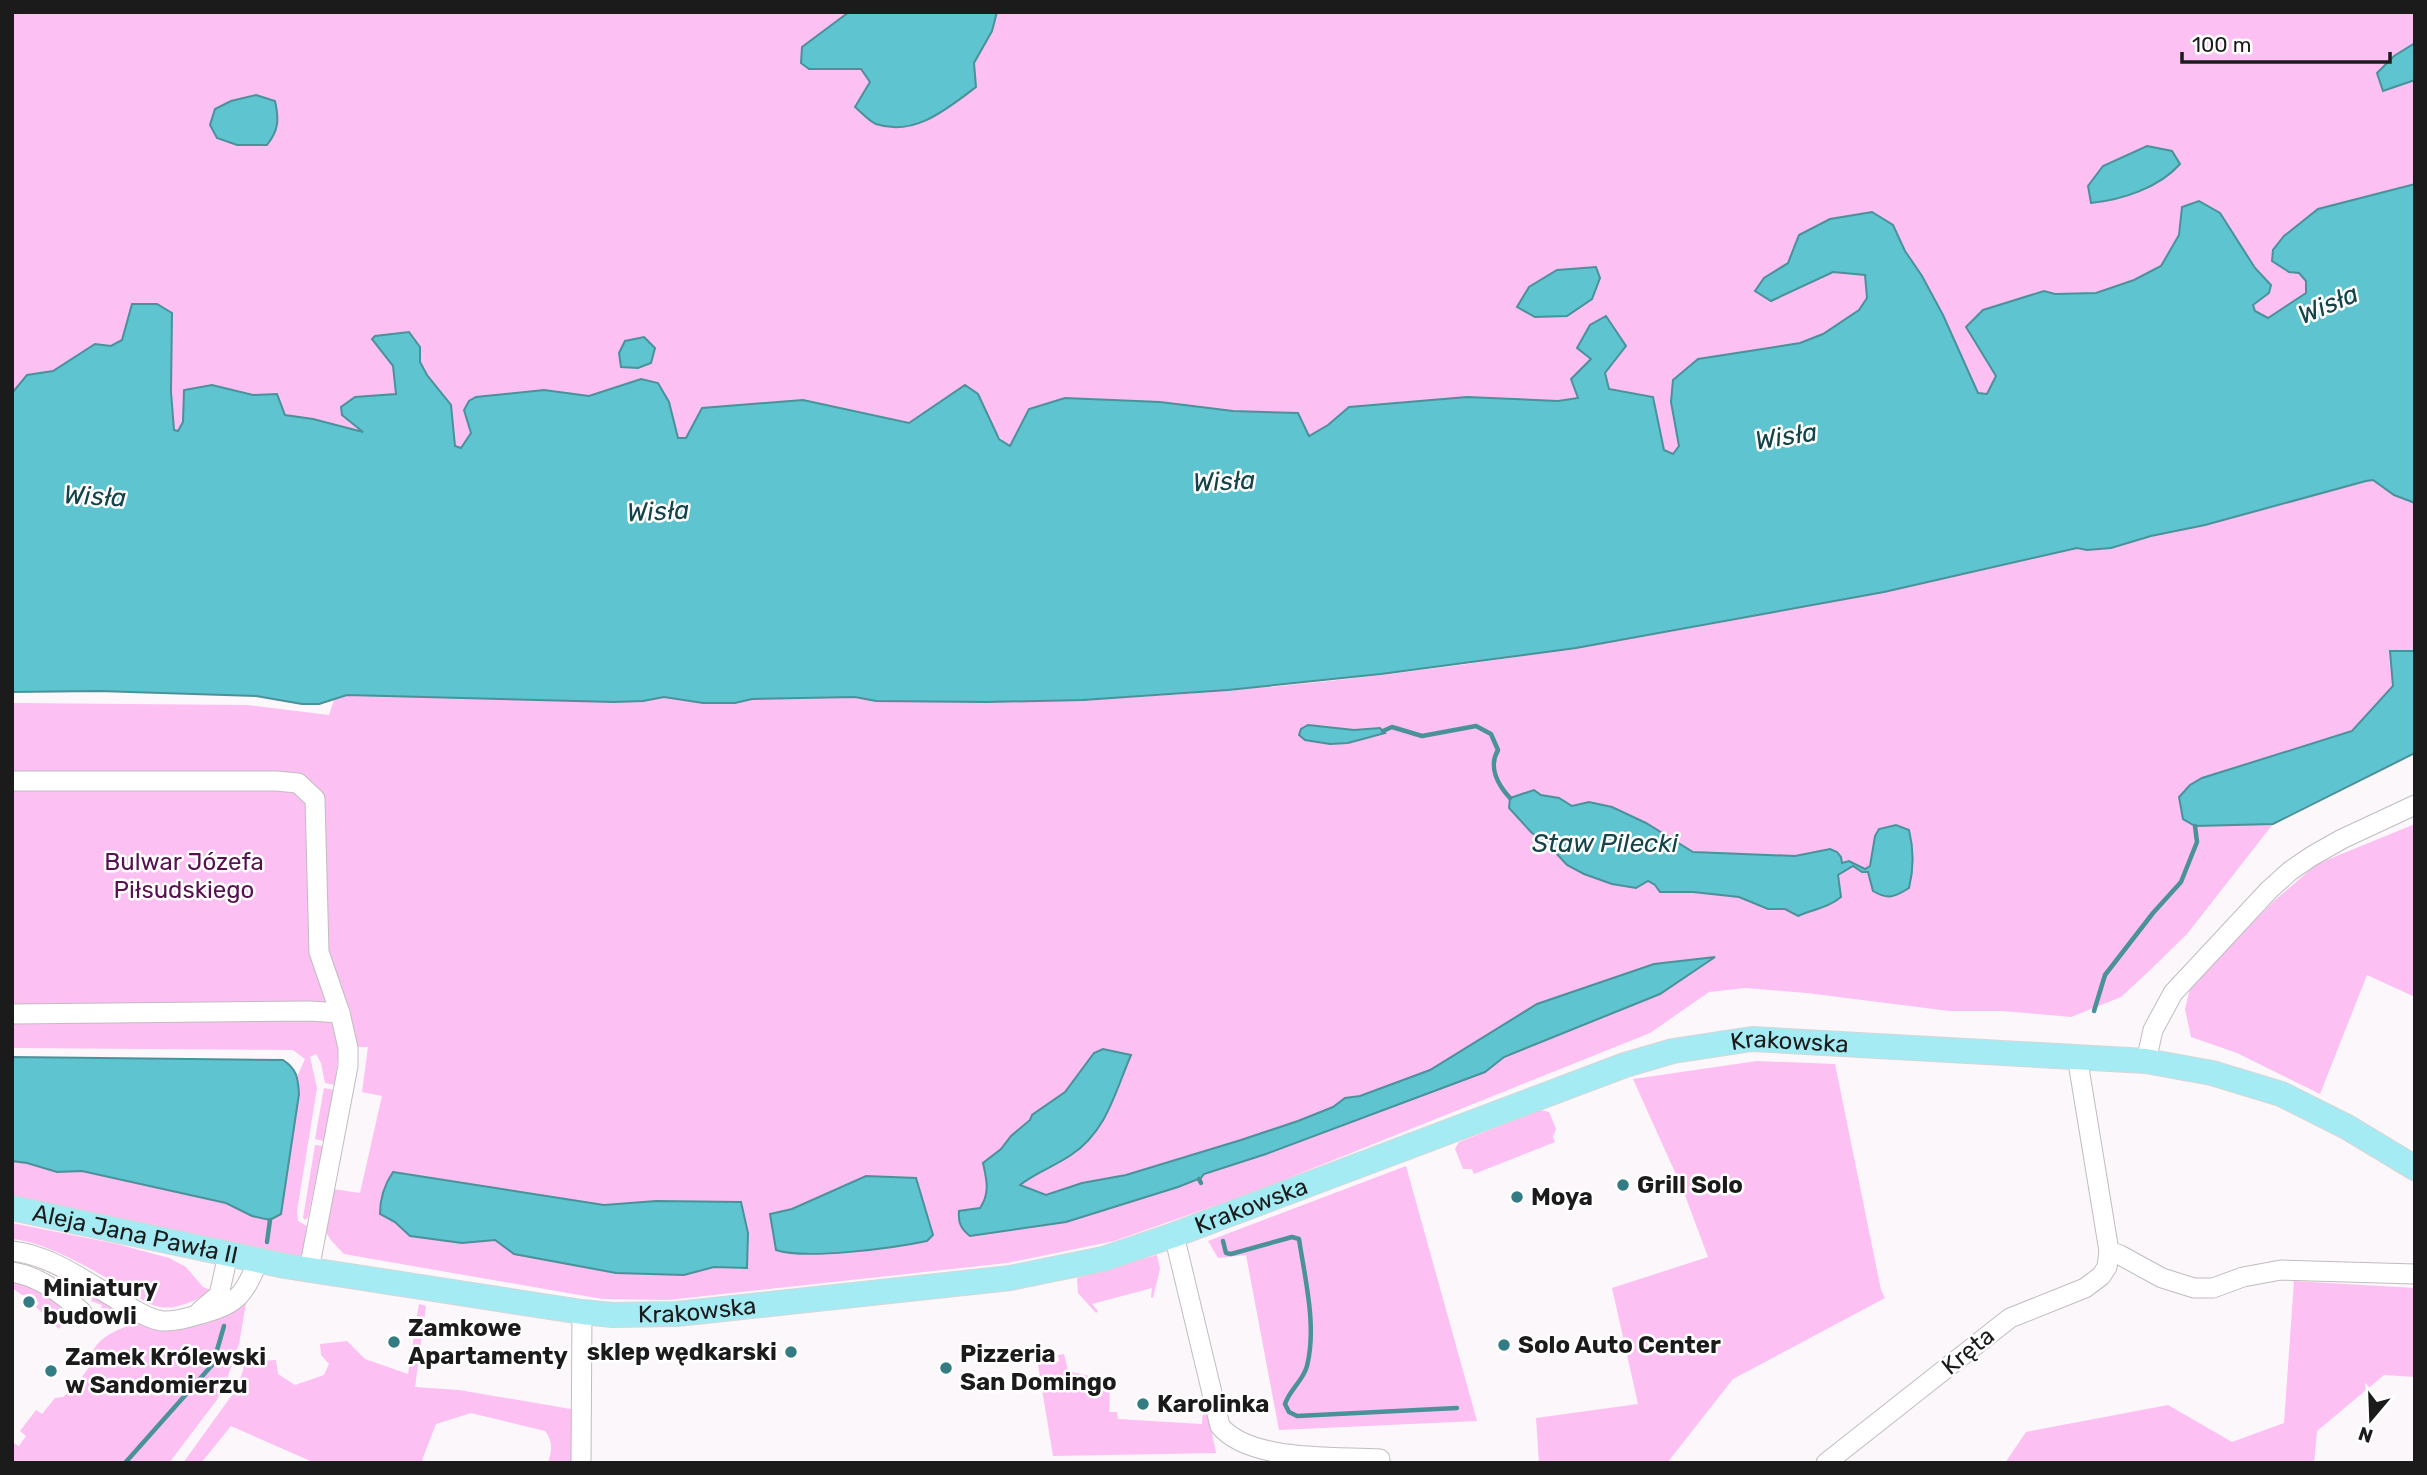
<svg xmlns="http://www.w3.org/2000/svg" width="2427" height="1475" font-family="Rubik,sans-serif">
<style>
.green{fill:#fcc0f3}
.water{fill:#5dc4d0;stroke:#4a919a;stroke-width:2}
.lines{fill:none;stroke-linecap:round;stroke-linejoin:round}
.stream{stroke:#4a919a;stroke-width:4.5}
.minor-casing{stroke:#c1bcc0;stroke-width:21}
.major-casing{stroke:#d6d6d6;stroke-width:26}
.minor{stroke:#fff;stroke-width:19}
.major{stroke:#a4ebf4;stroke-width:24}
.poi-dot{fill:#347c84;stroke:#fff;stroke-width:2.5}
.labels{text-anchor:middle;stroke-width:5;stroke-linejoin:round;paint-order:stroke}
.park-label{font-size:24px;fill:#571151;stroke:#fff}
.street-label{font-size:24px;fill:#1c1b1c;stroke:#fff}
.poi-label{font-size:24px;font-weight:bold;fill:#1c1b1c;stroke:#fff;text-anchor:start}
.water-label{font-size:26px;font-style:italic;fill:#144349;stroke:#fff}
</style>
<rect width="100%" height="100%" fill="#fcf7fb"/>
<g class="green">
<path d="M12 12H2415V184L2318 209 2289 272 2299 273 2306 281V293L2268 318 2255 311 2253 304 2268 293 2271 285 2255 268 2220 213 2179 235 2161 266 2134 280 2096 293 2055 294 2044 291 1966 327 1996 376 1987 394 1978 393C1965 367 1954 339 1941 313 1926 283 1907 256 1893 225L1799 235 1788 263 1764 278 1771 301 1833 272 1866 275 1867 298 1859 310 1823 334 1800 343 1697 359 1671 402 1679 446 1673 454 1664 450 1652 397 1609 390 1604 373 1626 346 1577 348 1591 358 1578 398 1558 401 1349 407 1328 425 1308 436 1298 413 1233 411 1160 402 1065 398 1029 409 1010 446C985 430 992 403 965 385L909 423 803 400 702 408 686 438H677L669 402 641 379 589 396 544 390 471 433 461 448 455 446 451 405 427 375 420 362V347L394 366 396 394 355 398 365 432 313 419 285 415 277 394 253 395 212 385 184 390 183 422 178 431 173 430 171 392 172 313 111 346 95 344 53 371 27 375 12 393Z"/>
<path d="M2373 480 2394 495 2415 503V753L2273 824 2187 934 2147 973 2121 997 2071 1017 2002 1011H1949L1807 993 1745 988 1709 992 1650 1033 1254 1192 1114 1241 1007 1263 668 1300 602 1299 344 1254C316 1226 322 1224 333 1189L360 1193 382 1096 362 1092 368 1047H339L335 1085 325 1083 321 1063 316 1054 310 1057 317 1088 297 1211 298 1221 307 1226 303 1257 12 1196V1161L27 1163 56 1172 82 1171 226 1203 252 1216 281 1213 299 1094 297 1077 305 1059 293 1050 12 1048V703L248 705 329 715 335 697 346 695 614 702 643 701 664 697 703 703H734L752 699 855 697 876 701C945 701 1014 703 1083 700 1418 685 1751 623 2077 548L2087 550 2111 548 2151 536 2205 525Z"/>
<path d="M2415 824V997L2367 975 2320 1094 2237 1053 2191 1037 2185 1009 2191 984 2274 901 2317 864Z"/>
<path d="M1757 1061 1835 1064 1881 1290 1885 1298 1733 1379 1667 1463H1539L1536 1418 1638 1404 1612 1288 1708 1257 1683 1190 1633 1079Z"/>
<path d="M324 1088 334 1090 324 1141 315 1139Z"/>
<path d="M1541 1110 1549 1112 1556 1129 1553 1137 1555 1142 1474 1174 1472 1169H1463L1455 1149 1459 1142Z"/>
<path d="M315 1145 323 1146 308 1217 305 1220 303 1218Z"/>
<path d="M1406 1166 1477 1421 1279 1430 1246 1255 1218 1258 1208 1241Z"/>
<path d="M12 1223 117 1244 169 1258 186 1267 203 1287 211 1290C200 1300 175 1310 160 1307 147 1305 133 1293 122 1287 92 1269 46 1242 12 1239Z"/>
<path d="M1157 1255 1160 1269 1153 1298 1151 1297 1152 1288 1092 1304 1098 1311 1096 1313 1078 1293 1077 1278Z"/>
<path d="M12 1259C56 1264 114 1307 155 1328 191 1333 214 1315 246 1303L239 1344 225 1385 223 1386 217 1382 213 1387 218 1389 220 1394 216 1401 169 1463H12V1442L19 1446 26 1436 20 1431 36 1410 42 1414 55 1398 63 1397 78 1383 91 1364C89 1343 110 1333 127 1326L115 1309 107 1312 101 1307 102 1305 91 1301 92 1298 88 1299C70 1286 34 1256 12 1261Z"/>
<path d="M12 1277 64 1302 59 1309 67 1316 59 1329 36 1307 39 1303 28 1295H22L12 1288Z"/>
<path d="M2294 1281 2415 1288V1377L2384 1375 2317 1431 2314 1463H2005L2026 1432 2168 1405 2232 1442 2284 1423Z"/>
<path d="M419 1304 426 1306 415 1387 459 1390 571 1409 575 1452 581 1463H548C552 1451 553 1441 545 1431L471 1413 436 1424 422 1460 424 1463H315L231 1426 201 1463H183L237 1388 248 1355 258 1361 276 1360 278 1374 295 1385 324 1375 329 1364 321 1355 320 1344 347 1341 365 1359 408 1374Z"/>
<path d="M1064 1354 1068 1371 1097 1378 1110 1386 1109 1412H1117L1118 1419 1202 1424 1204 1394 1216 1453 1053 1456 1038 1365 1059 1361 1058 1355Z"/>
</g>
<g class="water">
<path d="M849 12H997L992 31 974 63 976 87C947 109 914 137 876 124 869 121 861 112 855 107L870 82 861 69H809L801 63 802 47Z"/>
<path d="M2415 43V80L2383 91 2377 73 2394 56Z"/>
<path d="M256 95 275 101C279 119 279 130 267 145H237L217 138 210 125 215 109 231 101Z"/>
<path d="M2147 146 2172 151 2180 164C2159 188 2121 200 2091 203L2088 186 2103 166Z"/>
<path d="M2415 184V503L2394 495 2373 480 2366 481 2205 525 2151 536 2111 548 2087 550 2077 548 1884 592 1576 648 1381 674 1228 690 1083 700 987 702 876 701 855 697 752 699 735 703H703L664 697 643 701 614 702 347 695 319 704H302L256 696 99 691 12 692V393L27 375 53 371 95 344 111 346 122 340 132 304H157L172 313 171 392 174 430 178 431 183 422 184 390 212 385 253 395 277 394 285 415 313 419 363 432 342 415 341 407 355 397 396 394 393 366 372 339 375 336 409 332 420 347V362L427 375 451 405 455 446 461 448 471 433 464 410 469 401 476 397 544 390 589 396 641 379 658 383 669 402 678 438H686L702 408 803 400 909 423 965 385 978 394 999 439 1010 446 1029 409 1065 398 1160 402 1233 411 1298 413 1309 436 1328 425 1349 407 1467 397 1558 401 1578 398 1571 379 1591 359 1577 348 1590 325 1606 316 1626 346 1605 373 1609 389 1653 397 1664 450 1673 454 1679 446 1671 402 1673 380 1698 359 1800 343 1823 334 1859 310 1867 298 1865 275 1833 272 1771 301 1755 291 1764 278 1788 263 1799 235 1830 219 1872 212 1893 225 1905 251 1922 276 1943 315 1978 393 1987 394 1996 376 1966 327 1983 310 2044 291 2055 294 2096 293 2134 280 2161 266 2179 235 2182 207 2199 201 2220 213 2255 268 2271 285 2269 293 2253 305 2255 311 2268 318 2306 293V281L2299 273 2289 272 2272 261 2273 250 2284 236 2318 209Z"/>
<path d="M1596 267 1600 278 1592 299 1567 316 1535 317 1517 307 1529 287 1557 270Z"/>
<path d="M644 337 655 348 651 363 638 368 621 367 619 353 625 341Z"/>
<path d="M2390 651H2415V753L2273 824 2195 826 2183 819 2179 797 2190 785 2202 778 2352 731 2393 686Z"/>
<path d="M1308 725 1354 730 1380 728 1385 733 1348 743 1330 744 1305 740 1299 735 1301 729Z"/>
<path d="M1534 790 1541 795 1559 798 1572 806 1589 802 1612 807 1646 823 1693 852 1795 856 1830 849 1837 852 1841 857 1842 863 1849 861 1865 869 1870 866 1875 836 1879 829 1896 825 1909 830C1914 850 1914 868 1909 888 1895 897 1888 900 1873 891L1868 872H1862L1853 866 1838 875 1841 897C1828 908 1814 909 1798 916L1785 909H1768L1739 897 1693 892H1660L1655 885 1648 881 1636 888 1612 884 1584 874 1567 865 1555 852 1531 832 1509 808 1510 798Z"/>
<path d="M1715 957 1660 994 1504 1057 1485 1072 1266 1154 1204 1174 1201 1178 1178 1187 1066 1222 970 1236C961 1229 958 1223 959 1211L980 1208C990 1193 987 1181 983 1163L1001 1149 1011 1136 1030 1120 1032 1115 1065 1092 1094 1053 1103 1049 1131 1055C1115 1092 1107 1131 1071 1155 1055 1166 1035 1173 1020 1185L1046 1195 1082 1183 1126 1175 1241 1140 1298 1121 1333 1107 1345 1098 1360 1096 1430 1070 1537 1004 1654 964Z"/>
<path d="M12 1057 283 1060C297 1069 298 1078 299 1094L281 1214 270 1220 252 1216 226 1203 82 1171 57 1172 27 1163 12 1161Z"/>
<path d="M393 1172 604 1205 656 1201 741 1202 748 1233 747 1268 714 1267 684 1275 616 1273 514 1254 495 1240 462 1243 410 1236 395 1222 380 1214C380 1198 384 1185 393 1172Z"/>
<path d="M866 1176 916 1178 933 1235 927 1241C894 1248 805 1260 776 1250L770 1214 792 1209Z"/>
</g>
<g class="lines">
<g class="stream">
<path d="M1383 731 1392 727 1422 736 1476 726 1491 734 1498 750C1488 767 1498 785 1510 798"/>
<path d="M2094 1011 2105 975 2153 913 2181 882 2197 842 2195 826"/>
<path d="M1199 1179 1201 1183"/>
<path d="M1223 1241 1226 1253 1231 1254 1292 1237 1299 1239C1305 1279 1317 1326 1307 1366 1303 1381 1290 1389 1285 1404L1289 1412 1297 1416 1457 1408"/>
<path d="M267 1242 270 1220"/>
<path d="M125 1463 213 1364 224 1326"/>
</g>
<g class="minor-casing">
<g id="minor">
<path d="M12 781H276L298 783 315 799 319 952 340 1013 348 1048V1066L309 1270"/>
<path d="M12 1014 310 1011 340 1013"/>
<path d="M2146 1061 2153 1030 2173 993 2269 890 2290 871 2312 856 2342 839 2415 805"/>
<path d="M1174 1235 1220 1426C1250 1462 1335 1456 1380 1459"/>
<path d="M12 1251C52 1255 89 1284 123 1303 135 1310 148 1319 162 1321 176 1322 190 1317 204 1313 238 1304 245 1293 258 1261"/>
<path d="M2109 1251 2120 1255 2162 1278 2194 1288H2213L2243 1277 2281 1270 2415 1274"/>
<path d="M12 1272C39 1276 62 1294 82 1312"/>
<path d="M200 1311 219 1295 228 1255"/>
<path d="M581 1463 582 1312"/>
<path d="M1826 1463 2010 1318 2085 1288 2101 1276 2107 1267 2109 1251 2077 1056"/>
</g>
</g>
<g class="major-casing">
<g id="major">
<path id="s1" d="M12 1208 285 1266 582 1312 613 1315 677 1314 1010 1278 1103 1259 1174 1235 1625 1065 1673 1051 1752 1039 2146 1061 2212 1073 2281 1094 2347 1127 2415 1168"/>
</g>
</g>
<use href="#minor" class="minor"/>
<use href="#major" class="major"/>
</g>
<g class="poi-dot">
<circle cx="1623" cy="1185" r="7"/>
<circle cx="1517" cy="1197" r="7"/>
<circle cx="29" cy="1302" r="7"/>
<circle cx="394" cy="1342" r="7"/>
<circle cx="1504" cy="1345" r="7"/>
<circle cx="791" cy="1352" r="7"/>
<circle cx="946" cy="1368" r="7"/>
<circle cx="51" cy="1371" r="7"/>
<circle cx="1143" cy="1404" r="7"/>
</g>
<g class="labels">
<g class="park-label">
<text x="184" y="870">Bulwar Józefa<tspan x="184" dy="28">Piłsudskiego</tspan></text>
</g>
<g class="street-label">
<text dy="8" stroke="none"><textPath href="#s1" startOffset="1829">Krakowska</textPath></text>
<text dy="8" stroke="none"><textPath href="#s1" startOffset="1262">Krakowska</textPath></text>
<text dy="8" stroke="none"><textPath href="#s1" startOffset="126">Aleja Jana Pawła II</textPath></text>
<text dy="8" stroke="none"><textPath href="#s1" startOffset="695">Krakowska</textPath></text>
<text transform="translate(1968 1351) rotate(-39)" y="8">Kręta</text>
</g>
<g class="poi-label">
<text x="1637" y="1193">Grill Solo</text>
<text x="1531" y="1205">Moya</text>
<text x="43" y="1296">Miniatury<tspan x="43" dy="28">budowli</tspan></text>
<text x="408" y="1336">Zamkowe<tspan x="408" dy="28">Apartamenty</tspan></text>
<text x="1518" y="1353">Solo Auto Center</text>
<text x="777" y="1360" text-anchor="end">sklep wędkarski</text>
<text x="960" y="1362">Pizzeria<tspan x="960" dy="28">San Domingo</tspan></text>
<text x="65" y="1365">Zamek Królewski<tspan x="65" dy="28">w Sandomierzu</tspan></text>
<text x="1157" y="1412">Karolinka</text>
</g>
<g class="water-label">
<text transform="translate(2328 304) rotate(-23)" y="9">Wisła</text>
<text transform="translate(1786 436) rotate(-9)" y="9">Wisła</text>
<text transform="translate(1224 481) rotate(-3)" y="9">Wisła</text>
<text transform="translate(95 496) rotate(3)" y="9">Wisła</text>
<text transform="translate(658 511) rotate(-3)" y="9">Wisła</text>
<text x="1605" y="852">Staw Pilecki</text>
</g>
</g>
<rect width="2427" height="1475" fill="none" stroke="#1c1b1c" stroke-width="28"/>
<g transform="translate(2371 1419) rotate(199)" stroke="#ffffff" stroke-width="5" paint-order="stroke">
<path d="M0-5L12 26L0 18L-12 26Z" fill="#1c1b1c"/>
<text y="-10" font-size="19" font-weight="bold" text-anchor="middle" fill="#1c1b1c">N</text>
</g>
<path d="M2182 52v10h208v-10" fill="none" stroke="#1c1b1c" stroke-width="3.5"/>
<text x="2192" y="52" font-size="21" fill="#1c1b1c" stroke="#ffffff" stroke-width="5" paint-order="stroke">100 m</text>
</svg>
